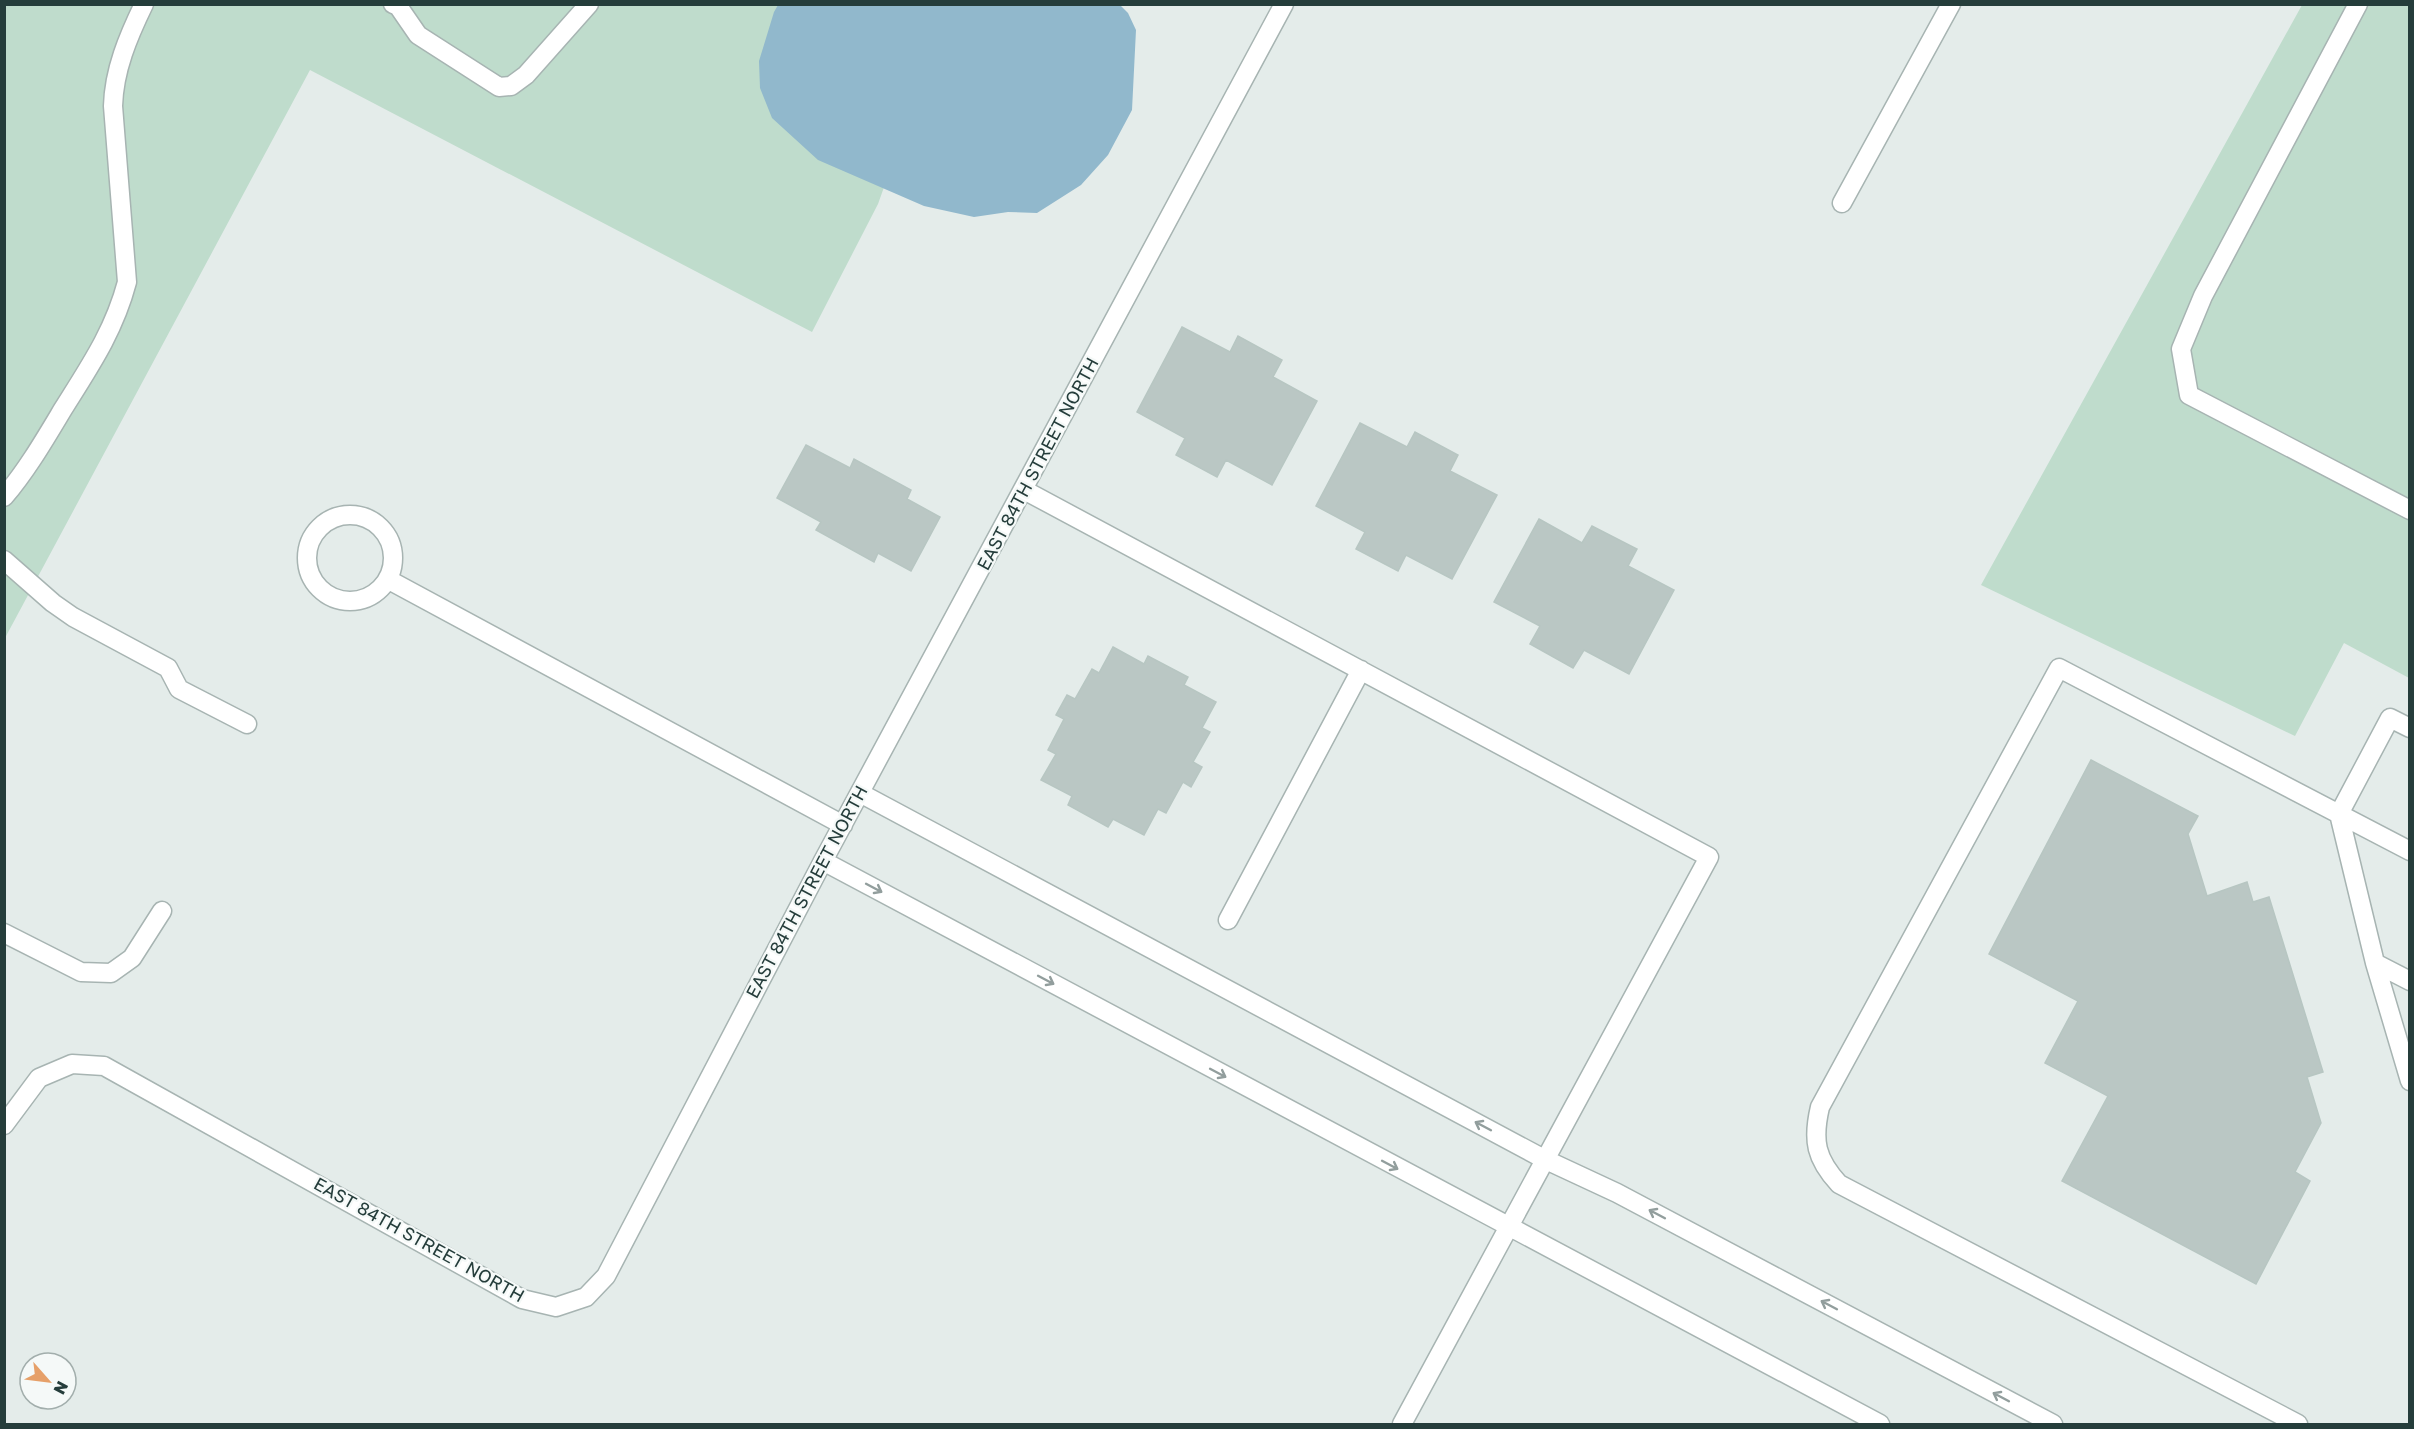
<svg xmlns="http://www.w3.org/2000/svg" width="2414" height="1429" font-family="'Golos Text',sans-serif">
<rect width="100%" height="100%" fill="#e4ecea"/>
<!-- green -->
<path fill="#bfdccc" d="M5,5H949L878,204L812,332L310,70L5,638Z
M2302,5H2409V678L2344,643L2295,736L1981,585Z"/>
<!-- water -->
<path fill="#91b8cc" d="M778,5H1120L1128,13L1136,30L1132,110L1108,155L1081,185L1037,213L1008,212L974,217L924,206L818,160L772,118L760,88L759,61L774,12Z"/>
<!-- building -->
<path fill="#bac7c4" stroke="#b7c6c2" stroke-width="1.5" d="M1182,327L1230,352L1238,336L1282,360L1273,377L1317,401L1272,485L1226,460L1217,477L1176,455L1185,438L1137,412Z
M1360,423L1407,447L1415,432L1458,455L1450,471L1497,495L1452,579L1406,555L1398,571L1356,549L1365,532L1316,506Z
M806,445L850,468L854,459L911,490L907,499L940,517L911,571L878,553L874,562L816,530L821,522L777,498Z
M1539,519L1582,543L1592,526L1637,549L1628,566L1674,590L1629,674L1584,650L1573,668L1530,644L1540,626L1494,602Z
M1113,647L1144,664L1148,656L1188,677L1184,685L1216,702L1202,728L1210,732L1193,762L1202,767L1191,787L1183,782L1166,813L1158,809L1144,835L1113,819L1108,827L1068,805L1072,796L1041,780L1056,754L1048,750L1064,719L1056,715L1067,695L1075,699L1092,669L1099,673Z
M2091,760L2198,816L2188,834L2207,896L2247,882L2253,902L2269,897L2323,1072L2307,1077L2321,1123L2295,1172L2310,1181L2256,1284L2062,1181L2108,1096L2045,1063L2078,1001L1989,954Z"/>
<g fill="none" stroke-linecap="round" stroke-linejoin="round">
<!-- service casing -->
<g stroke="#a7b4b2" stroke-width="21">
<path id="service" d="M393,4L398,6L418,35L499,87L511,86L526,75L589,4
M2358,4L2203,296L2181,349L2189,395L2410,510
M4,497C27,470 45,439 63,409C90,366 114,331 127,282L113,106C114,70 128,37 144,4
M4,560L53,603L73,617L168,668L179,689L247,724
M2410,728L2390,718L2339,814L2375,963L2410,1081
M4,933L81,972L111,973L132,958L162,911
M2375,963L2410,981
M2298,1424L1839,1184C1816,1159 1812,1141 1820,1107L2059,668L2410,851"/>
</g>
<!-- minor casing -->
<g stroke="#a7b4b2" stroke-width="21">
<path id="minor" d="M1842,203L1951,4
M1024,490L1709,857L1402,1424
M307 558a43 43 0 1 1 86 0a43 43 0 1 1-86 0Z
M389,580L843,825
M860,793L1544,1159L1617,1193L2053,1424
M823,861L1880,1424
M1228,920L1361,670
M4,1125L39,1078L72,1064L104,1066L522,1299L556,1307L586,1297L606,1276L823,861L1284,4"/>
</g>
<!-- service -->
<use href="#service" stroke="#fff" stroke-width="18"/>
<!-- minor -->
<use href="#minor" stroke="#fff" stroke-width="18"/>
</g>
<!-- one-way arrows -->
<defs><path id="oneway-shaft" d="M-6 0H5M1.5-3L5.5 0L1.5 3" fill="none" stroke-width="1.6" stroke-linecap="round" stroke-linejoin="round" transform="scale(1.5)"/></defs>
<g stroke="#929e9d">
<use href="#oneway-shaft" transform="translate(874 888) rotate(28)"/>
<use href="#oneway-shaft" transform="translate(1046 980) rotate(28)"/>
<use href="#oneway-shaft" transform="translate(1218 1073) rotate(28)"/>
<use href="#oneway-shaft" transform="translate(1483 1126) rotate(-152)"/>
<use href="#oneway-shaft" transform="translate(1390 1165) rotate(28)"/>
<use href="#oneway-shaft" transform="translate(1657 1214) rotate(-152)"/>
<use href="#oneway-shaft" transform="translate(1829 1305) rotate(-152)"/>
<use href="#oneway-shaft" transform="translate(2001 1397) rotate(-152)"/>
</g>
<g text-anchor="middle" stroke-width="4.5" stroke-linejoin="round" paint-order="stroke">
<!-- street labels -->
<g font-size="18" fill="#253d3b" stroke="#f5f9f8">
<text transform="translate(1038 464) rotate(-62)" y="6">EAST 84TH STREET NORTH</text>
<text transform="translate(807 892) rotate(-62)" y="6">EAST 84TH STREET NORTH</text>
<text transform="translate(419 1240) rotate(29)" y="6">EAST 84TH STREET NORTH</text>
</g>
</g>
<!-- border -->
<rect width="2414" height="1429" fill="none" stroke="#253d3b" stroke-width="12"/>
<!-- north arrow -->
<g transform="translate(48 1381) rotate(118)"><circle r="28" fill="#f5f9f8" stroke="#a2aeac" stroke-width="1.5"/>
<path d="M0-4.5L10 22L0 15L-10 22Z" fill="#e6a069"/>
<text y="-9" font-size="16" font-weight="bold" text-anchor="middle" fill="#253d3b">N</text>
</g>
</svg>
